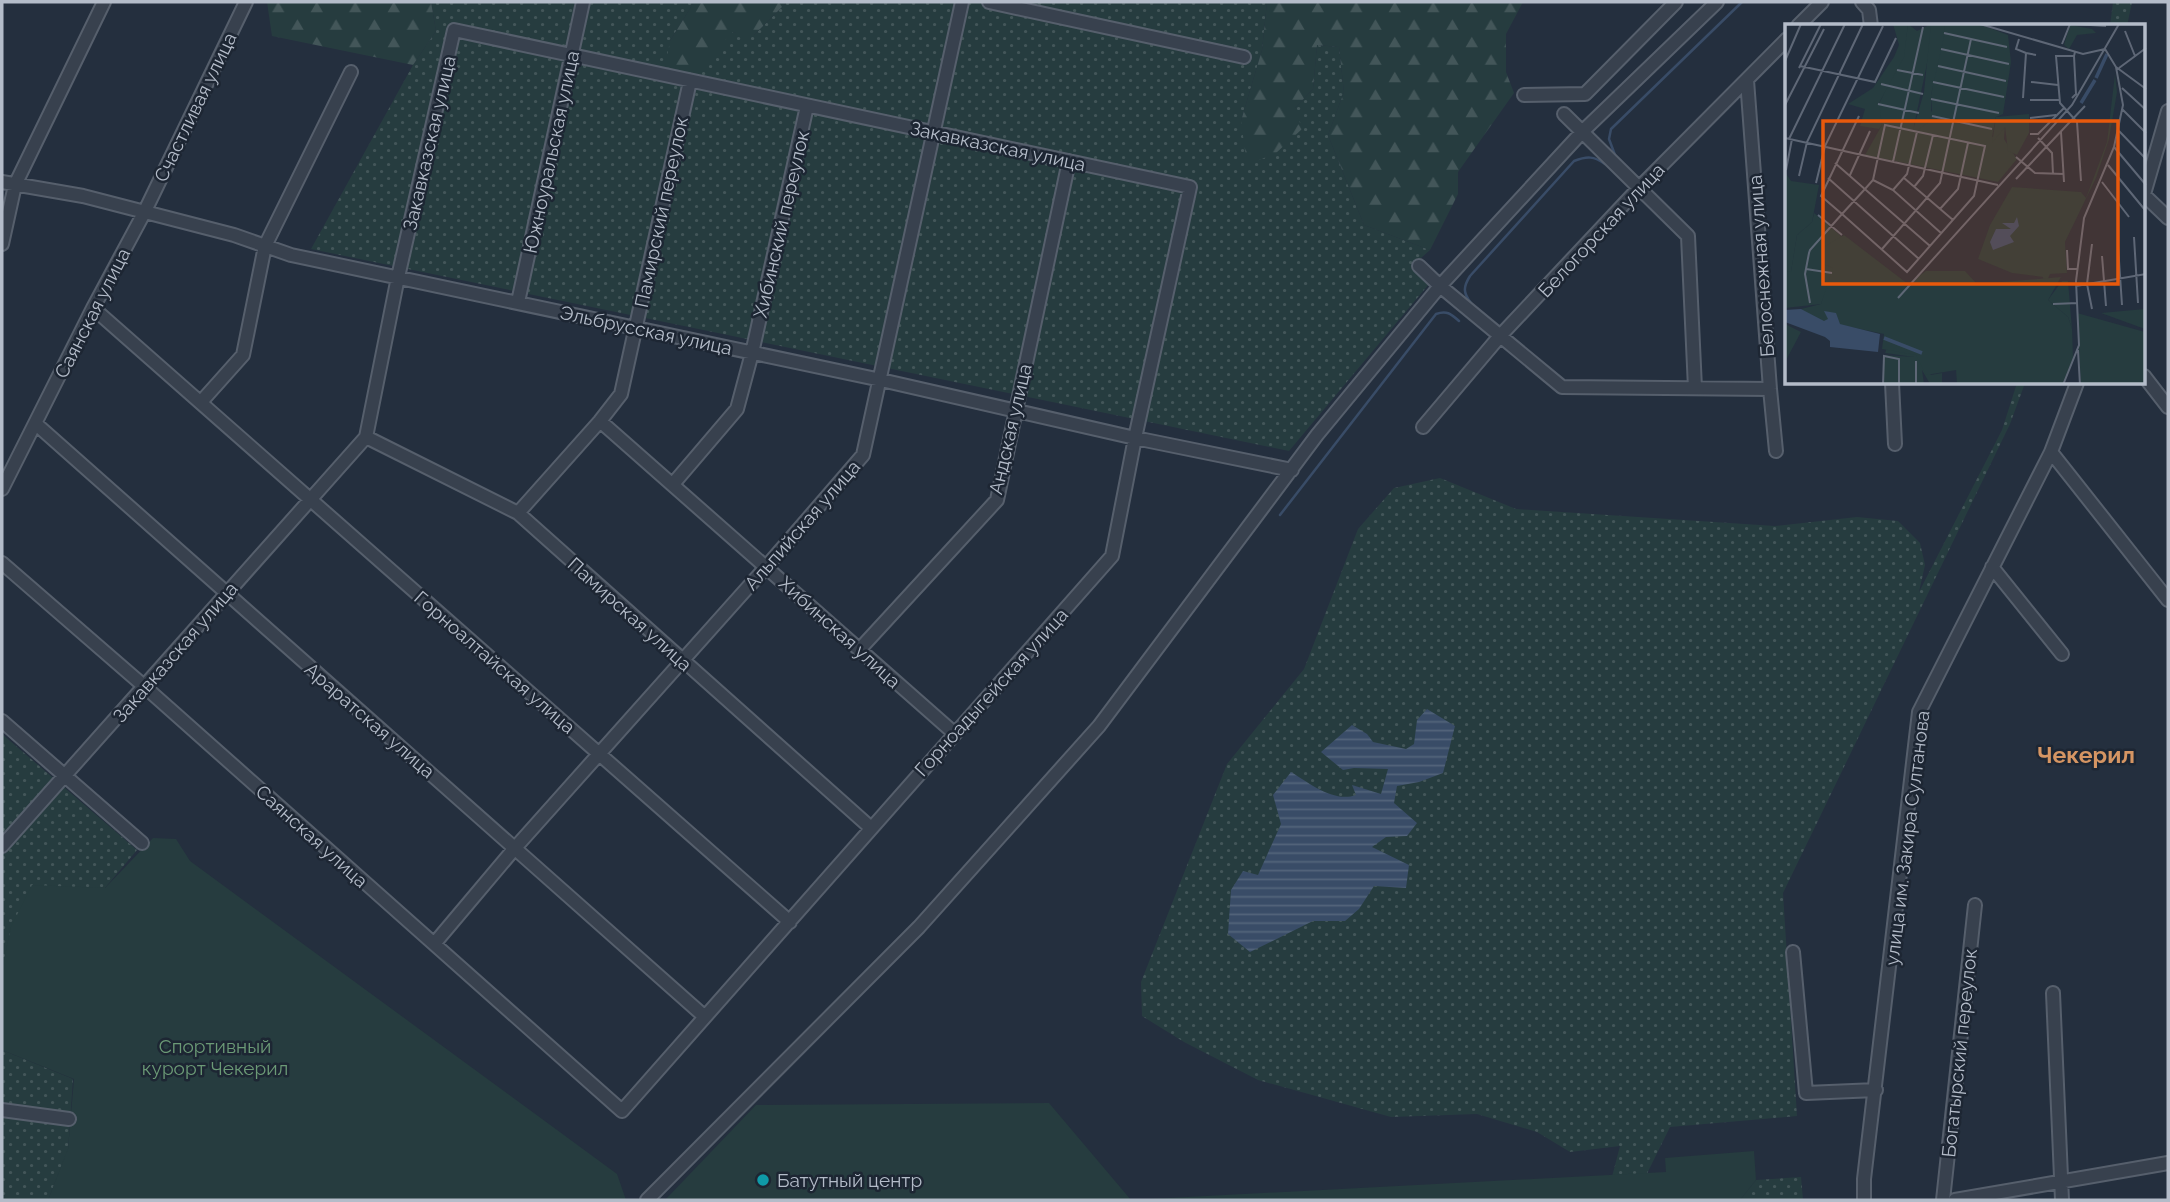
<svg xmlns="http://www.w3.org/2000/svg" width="2170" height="1202" font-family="Raleway,sans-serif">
<defs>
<pattern id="grass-dots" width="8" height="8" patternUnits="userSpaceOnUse" patternTransform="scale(1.75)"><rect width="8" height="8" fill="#263c3f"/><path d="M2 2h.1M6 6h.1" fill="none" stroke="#435659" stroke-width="1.8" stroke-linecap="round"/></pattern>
<pattern id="forest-firs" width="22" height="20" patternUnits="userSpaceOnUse" patternTransform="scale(1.75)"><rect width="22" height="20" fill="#263c3f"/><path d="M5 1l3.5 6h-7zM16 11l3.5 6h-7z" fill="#435659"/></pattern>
<pattern id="water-rules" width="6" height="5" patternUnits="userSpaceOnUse" patternTransform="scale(1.75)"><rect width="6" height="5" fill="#394c67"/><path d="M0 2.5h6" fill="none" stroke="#53647b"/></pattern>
</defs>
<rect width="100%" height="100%" fill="#242f3e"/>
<!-- grass -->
<path fill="url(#grass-dots)" d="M431,2H694L670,41L733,32L754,35L787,2H1267L1262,50L1241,121L1295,108L1313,89L1317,45L1339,47L1344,92L1328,135L1364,225L1430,250L1421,258L1428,272L1429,284L1289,451L311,249L413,65L436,31Z
M2113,2H2132L2127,26H2110Z
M2017,383H2025L2010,424L1783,893L1797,1116L1670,1127L1634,1200H1606L1620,1146L1570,1152L1537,1132L1477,1114L1391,1117L1258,1080L1184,1042L1142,1016L1141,982L1227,764L1304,669L1358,529L1394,488L1440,478L1516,509L1775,526L1857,517L1898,521L1920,543L1925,565L1919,592L2002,430Z
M2,734L137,850L105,888L2,969Z
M2,1050L73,1079L68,1151L48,1200H2Z
M1801,1177L1803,1200H1740L1756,1180Z"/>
<!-- forest -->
<path fill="url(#forest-firs)" d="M267,2H431L436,31L413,65L272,36Z
M694,2H787L752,37L733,32L695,73L665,67L670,41Z
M1267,2H1523L1506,34V72L1514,93L1458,172V194L1430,250L1364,225L1328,135L1344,92L1339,47L1317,45L1313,89L1295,108L1302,129L1276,153L1247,165L1241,121L1262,50Z"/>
<!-- park -->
<path fill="#263c3f" d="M153,838L176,839L190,861L617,1174L626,1200H48L68,1149L74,1079L2,1050V969L11,927L32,885L105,888Z
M1049,1103L1131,1200L1666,1172L1665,1158L1754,1151L1756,1180L1740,1200H665L756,1105Z"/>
<!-- water -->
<path fill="url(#water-rules)" d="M1427,709L1455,726L1443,773L1419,782L1397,786L1394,803L1417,823L1407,836L1386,837L1372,847L1409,865L1406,888L1374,886L1359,909L1345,921H1313L1250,952L1228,934L1231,890L1243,871L1258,875L1281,824L1273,795L1291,772C1309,783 1334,803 1356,795L1352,785L1381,794L1388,769L1354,768L1343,770L1321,752L1352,725L1367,734L1373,742L1406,749L1414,744L1417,720Z"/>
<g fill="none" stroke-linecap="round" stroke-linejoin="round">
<!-- stream -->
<path stroke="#394c67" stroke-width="2.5" d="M1615,155L1609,139L1611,129L1742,2
M1471,303C1463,293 1463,287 1470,276L1574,161C1587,156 1594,156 1605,164
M1280,515L1436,314C1447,310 1451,314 1459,321"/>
<!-- minor casing -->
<g stroke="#565f6c" stroke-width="16">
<path id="minor" d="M989,2L1244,57
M1862,2L1869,10L1871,26
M1798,26L1822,2
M1747,80L1770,389L1776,451
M1524,95L1585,94L1676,2
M1564,114L1688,236L1695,388
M2,182L83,196L234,235L291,255L881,380L1135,438L1292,470
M2144,194L2168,111
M2144,195L2168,218
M2,244L15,185L104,2
M1419,266L1440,286L1562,387L1770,389
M518,302L583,2
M93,308L790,922
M2144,376L2168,407
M1892,383L1895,444
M201,402L243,355L265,246L351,72
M600,421L954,733
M36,424L705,1017
M1423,427L1500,336L1639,188L1787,39
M366,437L518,513L871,828
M2051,452L2168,600
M673,484L737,409L752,353L807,106
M2,489L93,308L144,213L246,2
M518,513L600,421L621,394L690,81
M2,563L145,687L622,1111L1112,556L1135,438L1190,187L454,30L398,277L366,437L2,846
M1992,567L2062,654
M859,650L997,500L1069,161
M2,721L142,843
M434,944L515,848L767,566L863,455L962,2
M1793,952L1806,1093L1876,1090
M2053,993L2062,1200
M2,1110L69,1119
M647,1200L919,927L1099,726L1317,435L1440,286L1582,132L1717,2
M1864,1200V1179L1919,712L2051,452L2077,383
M1943,1200L1975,905
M1955,1200L2168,1163"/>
</g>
<!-- minor -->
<use href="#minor" stroke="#38414e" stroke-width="12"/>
</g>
<!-- markers -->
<circle fill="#0f9aa8" stroke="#1d2633" stroke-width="2.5" cx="763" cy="1180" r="7"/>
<g text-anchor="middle" stroke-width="5" stroke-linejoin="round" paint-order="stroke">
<!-- street labels -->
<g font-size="19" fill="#b4bcc9" stroke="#1d2633">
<text transform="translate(195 107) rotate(-64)" y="7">Счастливая улица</text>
<text transform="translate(429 143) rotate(-77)" y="7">Закавказская улица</text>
<text transform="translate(998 146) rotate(12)" y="7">Закавказская улица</text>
<text transform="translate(551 152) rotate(-78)" y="7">Южноуральская улица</text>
<text transform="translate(661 212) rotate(-78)" y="7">Памирский переулок</text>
<text transform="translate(781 224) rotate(-77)" y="7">Хибинский переулок</text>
<text transform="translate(1601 230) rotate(-47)" y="7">Белогорская улица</text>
<text transform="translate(1761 266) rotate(-94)" y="7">Белоснежная улица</text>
<text transform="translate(92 313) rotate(-63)" y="7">Саянская улица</text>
<text transform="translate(646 330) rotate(12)" y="7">Эльбрусская улица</text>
<text transform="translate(1010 429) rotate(-77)" y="7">Андская улица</text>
<text transform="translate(802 525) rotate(-49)" y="7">Альпийская улица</text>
<text transform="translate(630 614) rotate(42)" y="7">Памирская улица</text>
<text transform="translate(840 632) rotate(42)" y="7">Хибинская улица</text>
<text transform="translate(175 652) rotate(-49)" y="7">Закавказская улица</text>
<text transform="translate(495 662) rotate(41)" y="7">Горноалтайская улица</text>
<text transform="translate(991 692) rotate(-48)" y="7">Горноадыгейская улица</text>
<text transform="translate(370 720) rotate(41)" y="7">Араратская улица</text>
<text transform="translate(312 836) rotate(42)" y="7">Саянская улица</text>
<text transform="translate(1907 838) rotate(-83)" y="7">улица им. Закира Султанова</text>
<text transform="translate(1959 1053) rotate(-84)" y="7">Богатырский переулок</text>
</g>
<!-- park labels -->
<g font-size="19" fill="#6b9a76" stroke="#1d2633">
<text x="215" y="1053">Спортивный<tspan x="215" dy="22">курорт Чекерил</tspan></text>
</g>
<!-- poi labels -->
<g font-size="19" fill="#b4bcc9" stroke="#1d2633" text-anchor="start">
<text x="777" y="1187">Батутный центр</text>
</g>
<!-- quarter labels -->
<g font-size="23" font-weight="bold" fill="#d59563" stroke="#1d2633">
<text x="2086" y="763">Чекерил</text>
</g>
</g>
<!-- overview -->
<g transform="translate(1785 24)">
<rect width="360" height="360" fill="#242f3e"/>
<path d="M123,0L132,7L146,0L149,6L129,102L147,87L146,71L159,0H194L223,11L226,38L218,90L211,93L207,113L220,103L219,115L232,135L213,158L80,131L97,101L93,82L119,26ZM330,50L332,68L324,115L311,154L280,218L282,249L265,250L259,263L258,253L227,249L193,235L205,201L227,163L296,168L301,174L322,118ZM29,189L56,212L47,253L36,280L0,284V247H6L12,211L27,198ZM277,257H283L287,305L283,293L263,276ZM360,285V305L316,289ZM292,289L360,308V360H296ZM0,300L16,308L0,338ZM103,321L129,327L146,351L157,349V360H145L137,346L139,360H98L99,331L129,333L100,329Z" fill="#263c3f"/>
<path d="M108,0H123L119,33L94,79L97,101L94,105L75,102L80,85L63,80L88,64L109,33L114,21ZM146,0H159L160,8L146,71V96L132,107L128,106L139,68ZM285,1L307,5L311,9L292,11L284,25L279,21ZM244,90V109L232,131L223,127L220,103L207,119L211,93ZM0,148L6,157L34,161L27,198L12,211L6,248L0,247Z" fill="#263c3f"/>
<path d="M59,211L123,260L141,247H180L192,260L276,253L263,276L283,293L287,305L288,335L278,360H172L171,346L141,351L131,331L97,325L99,310L32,296L16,285L36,280L48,244L36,239L39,223Z" fill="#263c3f"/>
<path d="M232,193L234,202L225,212L229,218L208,226L205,218L211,205H226L217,199H229ZM16,285L39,297L43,295L39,287L51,289L55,300L95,310L93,328L45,323V317L40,313L0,298V286Z" fill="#394c67"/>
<path fill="none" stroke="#394c67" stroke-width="3.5" d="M311,54L322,30M296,79L310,56M99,314L137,329"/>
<path fill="none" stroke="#5e6776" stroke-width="2" d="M195,0L298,30L320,25M290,0L321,2M340,7L350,32M159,9L222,23M234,15L231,25L241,29M277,20L285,0M156,25L224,40M290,28L289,32H271L275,79L292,98L296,157M0,37L16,0M15,42L90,58L111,14M153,42L221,57M331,43L361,65M14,44L36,0M334,44L361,24M112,46L138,51M148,58L219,73M246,58L273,61M96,60L138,70M337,64L361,86M238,74L241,29L251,31M287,74L291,70L289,32M146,75L214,89M245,76H274M93,80L134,89M0,81L39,5M337,85L361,109M147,92L207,105M245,94L271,91M334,107L361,135M276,108L279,158M245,110H253L279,84M0,114L213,161M253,114L267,129L268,150M4,115L60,0M329,123L361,161M231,133L250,149L279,150M108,138L138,3M50,139L145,222M323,141L360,186M1,146L7,115M65,151L85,107M14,152L22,118L78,0M43,154L134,235M119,154L168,196M231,155L300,82M88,156L108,166L156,209M317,158L344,193M31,159L40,122L98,2M129,163L138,152L148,111M108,166L122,150L132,108M155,185L173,165L183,119M33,191L57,211M349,213L353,279M307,220L302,260L307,285M333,222L337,281M97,225L155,159L186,15M282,226L283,245H293M317,232L321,282M21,245L47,249M291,262L361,250M113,274L287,81L334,0M25,279L20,250L24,229L25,226L57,190L80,165L88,156L100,101L200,122L189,172L122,248L57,190L36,172L74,92M268,280L293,279M293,326L295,361M98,361L99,332L114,335V361M131,361V337M278,361L294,321L291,257L299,194L329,123L338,81L331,43L320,25"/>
<path fill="#e8590c" fill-opacity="0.15" stroke="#e8590c" stroke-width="3.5" d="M38,97H333V260H38Z"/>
<rect width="360" height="360" fill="none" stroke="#b4bcc9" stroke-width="3.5"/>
</g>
<!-- border -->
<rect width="2170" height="1202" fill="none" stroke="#b4bcc9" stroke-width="7"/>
</svg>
